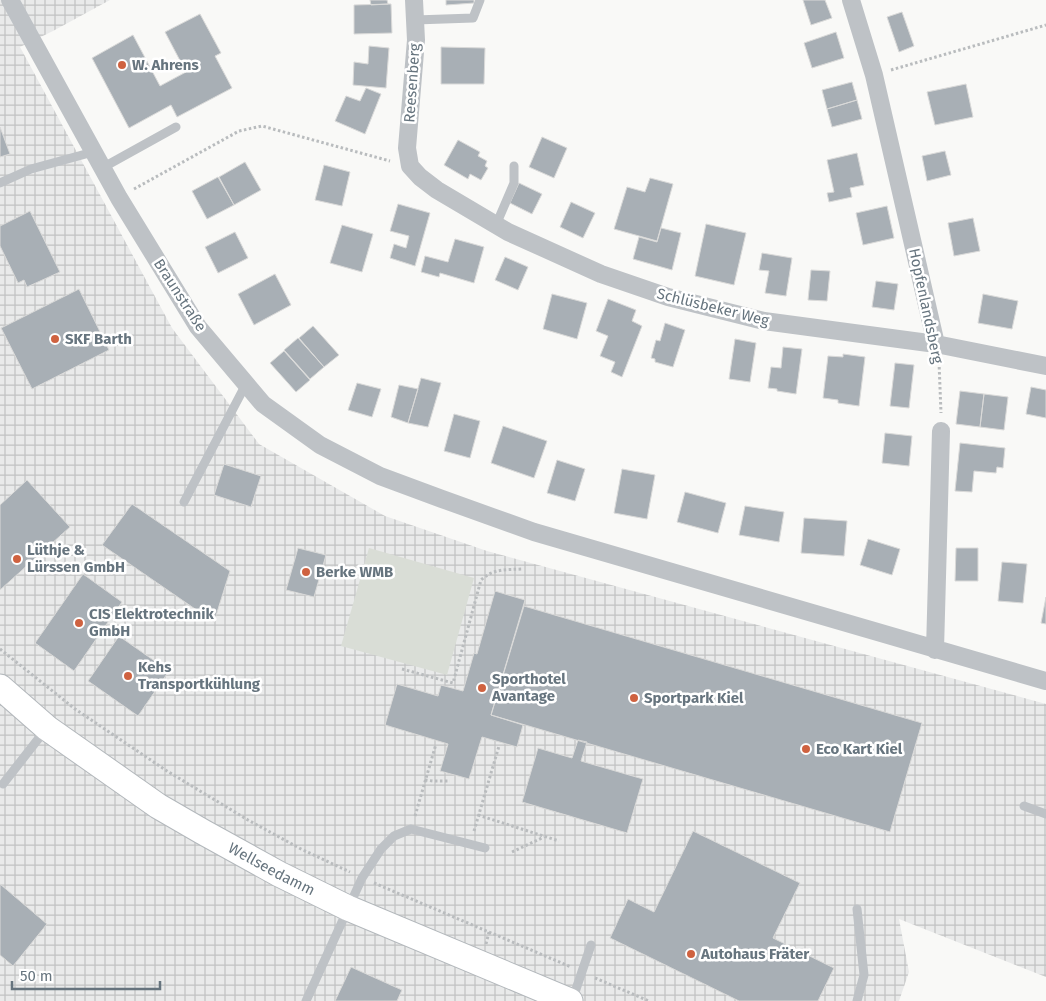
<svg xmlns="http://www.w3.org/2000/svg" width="1046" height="1001" font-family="'Fira Sans',sans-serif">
<defs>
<pattern id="industrial-grid" width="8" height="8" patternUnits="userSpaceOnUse" patternTransform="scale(1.25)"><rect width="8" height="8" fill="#e9eaea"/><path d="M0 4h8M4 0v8" fill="none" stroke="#c1c2c3"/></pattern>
</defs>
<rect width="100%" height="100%" fill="#f9f9f7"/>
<!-- industrial -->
<path fill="url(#industrial-grid)" d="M0,0H110L53,31L20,47L172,328L259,444L385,516L487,551L1046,704V977L899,919L909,972L899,1001H0Z"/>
<!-- green -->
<path fill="#d9ddd6" d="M369,548L474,578L447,675L341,646Z"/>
<!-- building -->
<path fill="#a8afb5" stroke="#dadad9" d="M370,0H387L388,4L371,5Z
M446,0H474V3L446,5Z
M803,0H825L832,18L811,25Z
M391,4L392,33L354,34V5Z
M902,12L914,46L899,52L887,17Z
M200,14L221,53L215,56L232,88L177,117L171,105L129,128L92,58L133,35L160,86L186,72L165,32Z
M836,32L844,58L812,68L804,43Z
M369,46L389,48L386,88L353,85L354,62L368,64Z
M441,47L485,48L484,84H441Z
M852,82L857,100L827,109L822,90Z
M966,84L973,117L935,125L927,92Z
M366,88L381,94L365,134L335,121L346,96L360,101Z
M857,100L862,119L832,127L827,109Z
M0,127L10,154L0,157Z
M542,137L567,148L554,178L529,167Z
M458,140L480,152L478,156L487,161L485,166L488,168L481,180L470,174L468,179L444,165Z
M945,151L951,175L927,181L922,156Z
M857,153L864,185L850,188L852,197L829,202L827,193L834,192L827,160Z
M245,162L261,190L234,205L219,177Z
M324,165L350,172L342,206L315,200Z
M218,177L234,205L207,219L192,191Z
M650,178L673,184L657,241L614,229L627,187L645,192Z
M519,183L542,194L532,214L510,203Z
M571,202L595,213L583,238L560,227Z
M398,204L430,213L415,266L390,258L394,244L406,248L409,236L390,231Z
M887,206L894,238L863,245L856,213Z
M30,211L60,272L27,287L24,280L18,283L0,246V226Z
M973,218L980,251L954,256L948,223Z
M706,224L746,233L734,285L695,276Z
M342,225L373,234L362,272L330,263Z
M661,228L681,233L672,270L633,259L639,237L657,242Z
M235,232L248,258L218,273L205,247Z
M455,239L484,247L474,283L440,273L439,277L421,272L425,256L448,262Z
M762,253L792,258L786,296L765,293L769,271L759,270Z
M505,257L528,267L518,290L495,280Z
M811,270L830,271L827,301L808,300Z
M275,274L291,305L254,325L238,294Z
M876,281L898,284L894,310L872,307Z
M79,289L109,350L32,389L1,328Z
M552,294L587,303L577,339L543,329Z
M983,294L1018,301L1012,329L978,323Z
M608,299L636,310L632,321L642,326L622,377L611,372L615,362L600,356L608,336L596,331Z
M665,323L685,330L673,367L655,362V359L651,358L656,340L660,341Z
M313,326L339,355L324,367L299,338Z
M298,338L324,367L310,379L284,350Z
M735,339L756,343L750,382L729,379Z
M783,347L802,349L796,394L777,391V389L768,388L771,367L781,368Z
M284,351L310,380L296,392L270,363Z
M843,354L865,357L859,406L838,403V400L823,398L828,356L843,357Z
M895,363L914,365L909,408L890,406Z
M421,378L441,383L428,427L408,423Z
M357,383L381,389L372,417L348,410Z
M399,385L418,389L408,423L391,417Z
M1031,387L1046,390V418L1026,414Z
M960,391L984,394L980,427L956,424Z
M984,394L1008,397L1004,430L980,427Z
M454,414L480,421L470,458L444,451Z
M503,426L547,441L534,478L491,463Z
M885,433L912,436L909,466L882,463Z
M960,443L1005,448L1003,468L997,467L996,473L974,471L972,492L955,491Z
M557,460L585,469L575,501L547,493Z
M224,464L261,476L251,507L214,495Z
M622,469L655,475L647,519L614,513Z
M27,480L70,527L0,590V505Z
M685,492L726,503L718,533L677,522Z
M132,504L230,571L214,622L102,545Z
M745,506L784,512L779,542L739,535Z
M804,518L847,521L844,556L801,553Z
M868,539L900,549L892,575L860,565Z
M298,548L326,555L314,597L286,590Z
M956,548H978V581H955Z
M1002,562L1027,564L1023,603L998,601Z
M83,574L122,602L74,671L35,643Z
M495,591L525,600L491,715L523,725L517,747L482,737L469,779L440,771L448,744L385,725L397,684L438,696L441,685L463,691L474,653L477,654Z
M1046,597V624L1041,623Z
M524,606L922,723L890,832L491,715Z
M119,636L169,671L138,716L88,681Z
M578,740L587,742L581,761L643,779L627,833L522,802L538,748L572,758Z
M693,831L800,883L773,938L834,968L818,1001H739L610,938L628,899L654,912Z
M0,884L47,924L13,966L0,955Z
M351,967L402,990L397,1001H335Z"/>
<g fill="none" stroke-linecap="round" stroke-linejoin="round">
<!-- secondary casing -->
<g stroke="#b3b8bc" stroke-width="27">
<g id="secondary">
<path id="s1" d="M0,687L47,728L158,806L203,832L279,874L348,908L570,1001"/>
</g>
</g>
<!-- path -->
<path stroke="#b9bcbe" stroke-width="3" stroke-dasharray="2.5 2.5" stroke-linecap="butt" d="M891,70L1046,25
M134,189L239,131L262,126L390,161
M939,362L941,413
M0,649L75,709L167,771L248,820L301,849L350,872
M402,669L453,683L481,580C494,568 506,570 523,569
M425,780L433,781H450
M478,815L559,841
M415,816L436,744
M474,831L499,746
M512,852L544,837
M374,883L571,967
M486,944L489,932
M595,978L649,1001"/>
<!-- service -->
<path stroke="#bec2c6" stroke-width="9" d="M415,20L473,18L480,0
M102,168L176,127
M0,183L31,169L93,152
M496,225L514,183V166
M184,502L246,384
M3,784L46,729
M1024,806L1046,814
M857,909L864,975L857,1001
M306,1001L362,878L381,849L394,836L411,829L485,848
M572,1001L591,945"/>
<!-- minor -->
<path stroke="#bec2c6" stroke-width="18" d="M10,0L119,198L198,327L263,404L320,445L380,476L442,499L534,532L1046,681
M414,0L416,40L407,148L410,166L420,177L437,190L508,232L601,274L668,297L764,321L936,344L1046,366
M851,0L874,75L936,344
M935,650L941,431"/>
<!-- secondary -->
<use href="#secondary" stroke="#fff" stroke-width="25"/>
</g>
<!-- markers -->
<g fill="#cf6240" stroke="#fff" stroke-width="2">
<circle cx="122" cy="65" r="5"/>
<circle cx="55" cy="339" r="5"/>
<circle cx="17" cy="559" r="5"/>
<circle cx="306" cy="572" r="5"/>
<circle cx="79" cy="623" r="5"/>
<circle cx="128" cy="676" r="5"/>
<circle cx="482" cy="688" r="5"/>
<circle cx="634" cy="698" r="5"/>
<circle cx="806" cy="749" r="5"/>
<circle cx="691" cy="954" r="5"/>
</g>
<g text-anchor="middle" stroke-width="5" stroke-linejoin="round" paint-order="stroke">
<!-- poi labels -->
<g font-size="15" font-weight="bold" fill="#66747e" stroke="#fff" text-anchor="start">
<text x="132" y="70">W. Ahrens</text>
<text x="65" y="344">SKF Barth</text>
<text x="27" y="555">Lüthje &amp;<tspan x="27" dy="17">Lürssen GmbH</tspan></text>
<text x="316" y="577">Berke WMB</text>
<text x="89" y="619">CIS Elektrotechnik<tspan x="89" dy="17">GmbH</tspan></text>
<text x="138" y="672">Kehs<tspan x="138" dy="17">Transportkühlung</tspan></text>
<text x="492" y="684">Sporthotel<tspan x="492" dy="17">Avantage</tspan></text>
<text x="644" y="703">Sportpark Kiel</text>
<text x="816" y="754">Eco Kart Kiel</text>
<text x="701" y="959">Autohaus Fräter</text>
</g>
<!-- street labels -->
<g font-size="15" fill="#66747e" stroke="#fff">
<text transform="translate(412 83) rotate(-86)" y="5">Reesenberg</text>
<text transform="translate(180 295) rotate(57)" y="5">Braunstraße</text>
<text transform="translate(926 306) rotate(78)" y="5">Hopfenlandsberg</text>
<text transform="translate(713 307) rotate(14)" y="5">Schlüsbeker Weg</text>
<text dy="5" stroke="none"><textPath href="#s1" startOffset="328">Wellseedamm</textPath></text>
</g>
</g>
<!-- scale -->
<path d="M12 981v8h148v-8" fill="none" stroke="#66747e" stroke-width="2.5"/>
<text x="20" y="981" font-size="15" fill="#66747e" stroke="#ffffff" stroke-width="4" paint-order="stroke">50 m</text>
</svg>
